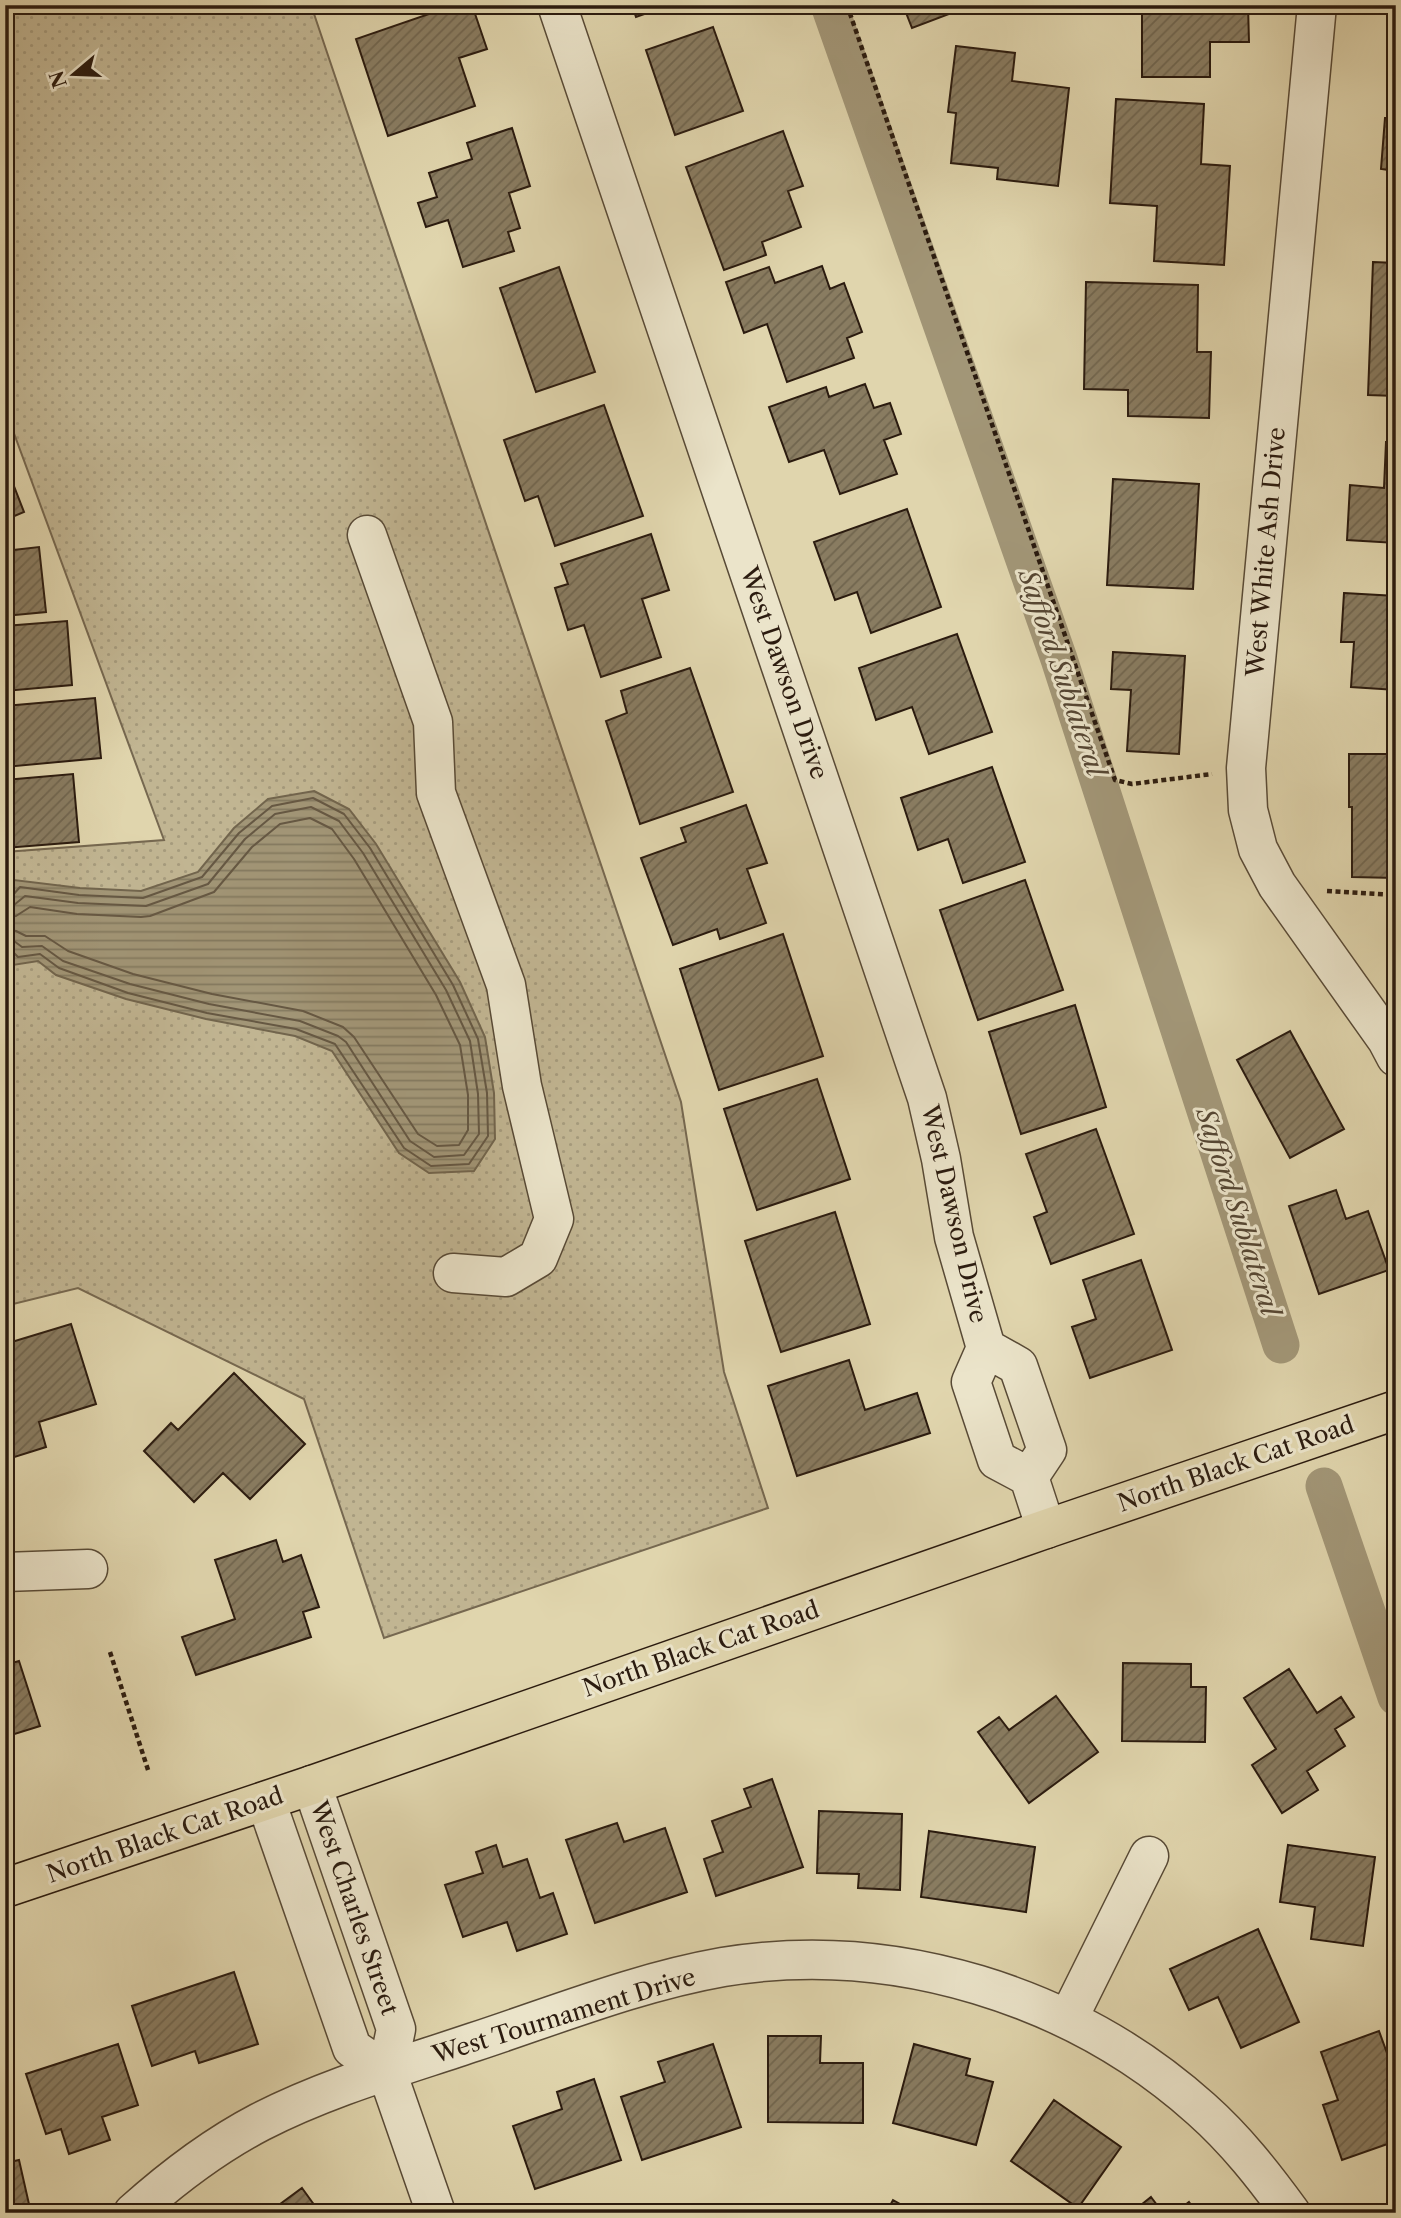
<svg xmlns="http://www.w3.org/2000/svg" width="1401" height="2218" font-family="'Libre Caslon Text',serif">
<defs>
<pattern id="grass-dots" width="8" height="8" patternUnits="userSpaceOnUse" patternTransform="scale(1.75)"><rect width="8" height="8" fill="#c1b592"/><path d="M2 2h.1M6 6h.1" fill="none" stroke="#a69b7d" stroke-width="1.8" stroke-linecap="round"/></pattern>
<pattern id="water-rules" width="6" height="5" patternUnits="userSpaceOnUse" patternTransform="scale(1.75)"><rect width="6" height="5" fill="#a29677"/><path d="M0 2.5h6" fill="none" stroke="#847a60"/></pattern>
<pattern id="building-hatch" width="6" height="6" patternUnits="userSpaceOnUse" patternTransform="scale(1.75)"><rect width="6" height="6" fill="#897c61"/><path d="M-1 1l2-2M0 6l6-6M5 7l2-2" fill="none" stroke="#70654e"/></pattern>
</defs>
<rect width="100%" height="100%" fill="#e0d5ad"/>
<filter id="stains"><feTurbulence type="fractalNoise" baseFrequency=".00286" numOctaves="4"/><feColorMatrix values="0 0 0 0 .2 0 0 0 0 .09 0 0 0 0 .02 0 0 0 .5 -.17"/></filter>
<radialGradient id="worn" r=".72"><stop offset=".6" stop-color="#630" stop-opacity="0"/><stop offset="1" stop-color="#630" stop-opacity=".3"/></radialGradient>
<!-- grass -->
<path fill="url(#grass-dots)" stroke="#766850" stroke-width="2" d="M5,5H311L681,1102L724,1372L768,1508L384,1638L304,1399L78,1288L5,1306V852L164,840L5,409Z"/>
<!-- water -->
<path fill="url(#water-rules)" stroke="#72654d" stroke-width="2" d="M314,791L349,809L376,844L460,982L485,1037L494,1093L495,1139L474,1171L429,1173L399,1153L332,1051L295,1036L206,1019L126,999L56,975L38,961L13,965L5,950V896L14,880L80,888L141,891L198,872L234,828L268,799Z"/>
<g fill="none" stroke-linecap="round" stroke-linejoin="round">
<!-- shore -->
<path stroke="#665843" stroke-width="2" d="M5,898L12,896L20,887L79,895L143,898L202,877L239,833L272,806L313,798L344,814L370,848L453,985L478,1039L487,1093L488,1136L469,1164L431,1166L404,1148L335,1044L296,1029L207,1013L128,993L59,968L40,954L18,957L11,950L5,949
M5,907L14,905L25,896L78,903L146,906L208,884L245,839L275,814L311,807L339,821L363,853L446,990L470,1041L478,1094L479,1134L464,1155L434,1157L410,1141L346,1042L338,1036L300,1021L209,1004L130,984L63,961L42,946L22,947L14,941L5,940
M5,917L16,916L30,907L77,914L141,917L150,916L214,892L252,847L280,824L310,818L332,829L354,859L436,995L460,1045L468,1095V1130L459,1145L437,1146L418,1134L354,1037L343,1027L303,1011L212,994L133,974L68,951L45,936H26L16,931L5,929"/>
<!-- canal -->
<path stroke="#a29677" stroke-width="37" d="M829,5L1059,659L1281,1345
M1324,1486L1396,1697"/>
</g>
<!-- building -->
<path fill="url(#building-hatch)" stroke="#2b1b0f" stroke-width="2" d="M455,5H472L487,49L459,58L475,106L388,136L356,39Z
M632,5H670L636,17Z
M903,5H964L965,8L912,28Z
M1142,5H1248L1249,42H1210V77H1142Z
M713,27L743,111L675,135L646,50Z
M956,46L1015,53L1012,81L1069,88L1058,186L997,179L998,168L951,163L956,113L948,112Z
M1116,99L1204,104L1201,164L1230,166L1224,265L1154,261L1157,206L1110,203Z
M1385,118H1396V171L1381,169Z
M512,128L530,186L509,193L520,228L508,232L514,251L463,267L448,220L426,227L418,203L437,197L429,173L472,159L467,143Z
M783,131L803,186L788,191L801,227L762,242L766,255L724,270L686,167Z
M1373,262L1396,263V396L1368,395Z
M822,266L830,289L844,283L862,332L847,338L854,358L787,382L767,324L744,333L726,282L769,267L775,283Z
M559,267L595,372L536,392L500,288Z
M1086,282L1198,285L1197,352H1211L1209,418L1128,416V390L1084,389Z
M865,384L874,408L890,403L901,434L884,440L897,474L840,494L824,450L789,462L769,407L826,387L829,397Z
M604,405L643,516L555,546L538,496L525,501L504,440Z
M1386,442H1396V543L1347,540L1350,485L1384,488Z
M5,463L24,512L5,520Z
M1113,479L1199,484L1193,589L1107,585Z
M907,509L941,607L871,633L857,592L835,600L814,542Z
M651,534L669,590L642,599L661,657L601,677L584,625L568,630L555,588L568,584L561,564Z
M39,547L46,612L5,616V551Z
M1344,593L1396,596V690L1351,687L1354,642H1341Z
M67,621L72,685L5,691V626Z
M957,634L992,732L929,754L912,707L876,720L859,668Z
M1113,652L1185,656L1179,754L1127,751L1131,690L1111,689Z
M690,668L733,792L640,824L606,721L627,713L621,691Z
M95,698L101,758L5,767V706Z
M1349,754H1396V878L1352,877V807H1349Z
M992,767L1025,862L963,883L948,839L918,850L901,798Z
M73,774L79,842L5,848V780Z
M746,805L767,863L747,869L766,923L720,939L717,929L673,945L641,858L686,842L681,828Z
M1025,880L1063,990L978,1020L940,910Z
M783,934L823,1056L719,1090L680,969Z
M1075,1005L1106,1107L1021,1134L989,1032Z
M1290,1031L1344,1129L1290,1158L1237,1060Z
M817,1079L850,1179L757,1210L724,1109Z
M1096,1129L1134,1234L1051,1264L1034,1217L1047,1212L1026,1154Z
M1336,1190L1346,1219L1368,1211L1389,1270L1319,1294L1289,1206Z
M835,1212L870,1324L781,1352L745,1241Z
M1141,1260L1172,1350L1090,1378L1072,1327L1096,1319L1083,1280Z
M71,1324L96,1404L39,1422L46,1447L5,1460V1344Z
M849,1360L865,1410L917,1393L930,1433L797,1476L768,1386Z
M234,1373L305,1444L250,1499L223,1473L194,1502L144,1451L171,1423L178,1430Z
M276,1540L283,1562L301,1555L319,1607L303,1612L311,1637L196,1675L182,1637L235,1619L215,1560Z
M19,1661L40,1726L5,1737V1665Z
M1123,1663L1191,1664V1687H1206L1205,1742L1122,1741Z
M1289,1669L1317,1713L1341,1697L1354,1717L1335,1729L1345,1746L1307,1771L1318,1790L1282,1813L1252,1765L1276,1749L1244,1698Z
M1056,1696L1098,1752L1029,1803L978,1732L999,1717L1009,1730Z
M772,1779L803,1867L716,1896L704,1859L723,1852L712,1821L751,1807L744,1789Z
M819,1811L902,1814L900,1890L858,1888L859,1874L817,1873Z
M617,1823L624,1842L665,1828L687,1892L595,1923L566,1840Z
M929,1831L1035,1847L1026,1912L921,1897Z
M496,1845L503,1867L527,1859L540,1898L553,1893L567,1934L517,1951L507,1922L463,1937L445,1885L483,1873L476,1852Z
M1288,1845L1375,1857L1363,1946L1311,1939L1315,1907L1280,1902Z
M1258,1929L1299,2022L1241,2048L1218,1997L1189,2010L1170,1969Z
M234,1972L258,2044L199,2063L195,2051L152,2066L132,2006Z
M1379,2031L1396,2078V2141L1342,2160L1323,2105L1338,2100L1321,2052Z
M768,2036H821L820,2063H863V2123L768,2122Z
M118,2044L138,2105L102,2117L110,2140L69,2154L61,2129L46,2134L26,2074Z
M713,2044L741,2127L642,2160L621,2097L665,2082L658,2062Z
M914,2044L970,2059L966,2075L993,2082L976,2145L893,2123Z
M594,2079L621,2160L535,2189L513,2126L562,2109L557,2092Z
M1054,2100L1121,2147L1078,2208L1011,2161Z
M19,2160L31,2213H5V2163Z
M302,2188L320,2213H268Z
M1151,2197L1163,2213H1131Z
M893,2200L916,2213H886Z
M1189,2202L1197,2213H1175Z"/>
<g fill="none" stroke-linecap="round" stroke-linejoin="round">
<!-- minor casing -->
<g stroke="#584a36" stroke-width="41">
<path id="minor" d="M557,5L927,1098L941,1159L954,1237L986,1348
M1317,5L1246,768L1248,810L1258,849L1277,885L1387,1040L1396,1057
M367,535L433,722L436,793L506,985L522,1086L554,1219L538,1258L506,1277L453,1273
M1029,1477L1047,1450L1018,1366L986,1348L971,1382L997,1460L1029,1477L1046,1529
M5,1572L88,1569
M312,1785L396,2029L387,2072L436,2213
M266,1801L352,2048L387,2072
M1068,2019L1149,1856
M133,2213C172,2178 214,2146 260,2122C328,2087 403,2066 474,2042C556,2015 638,1982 723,1967C893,1939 1074,1995 1201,2109C1236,2140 1264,2176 1291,2213"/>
</g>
<!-- major casing -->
<g stroke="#2b1b0f" stroke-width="41">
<path id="major" d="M5,1888L312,1785L1046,1529L1396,1410"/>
</g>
<!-- path -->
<path stroke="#2b1b0f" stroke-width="4.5" stroke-dasharray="5 3.5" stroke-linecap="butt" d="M847,5L1115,780L1132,784L1212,774
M1327,891L1396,895
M110,1652L149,1773"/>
<!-- minor -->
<use href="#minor" stroke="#ebe4ca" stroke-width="38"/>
<!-- major -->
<use href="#major" stroke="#e0d5ad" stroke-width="38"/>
</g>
<g text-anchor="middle" stroke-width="6" stroke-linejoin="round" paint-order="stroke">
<!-- street labels -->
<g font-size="24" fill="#2b1b0f" stroke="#ebe4ca">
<text transform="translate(1266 552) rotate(-85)" y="8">West White Ash Drive</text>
<text transform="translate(784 673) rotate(71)" y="8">West Dawson Drive</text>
<text transform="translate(954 1214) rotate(77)" y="8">West Dawson Drive</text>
<text transform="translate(1236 1464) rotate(-19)" y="8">North Black Cat Road</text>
<text transform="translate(701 1649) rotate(-19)" y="8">North Black Cat Road</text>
<text transform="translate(165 1835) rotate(-19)" y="8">North Black Cat Road</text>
<text transform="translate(354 1908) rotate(71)" y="8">West Charles Street</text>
<text transform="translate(564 2016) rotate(-17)" y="8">West Tournament Drive</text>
</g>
<!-- water labels -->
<g font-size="26" font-style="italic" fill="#554633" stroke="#ebe4ca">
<text transform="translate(1062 673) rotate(71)" y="9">Safford Sublateral</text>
<text transform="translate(1238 1212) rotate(72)" y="9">Safford Sublateral</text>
</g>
</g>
<!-- margin -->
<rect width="1401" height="2218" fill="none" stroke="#e0d5ad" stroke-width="28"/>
<rect x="7" y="7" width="1387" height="2204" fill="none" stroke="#2b1b0f" stroke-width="3.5"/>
<rect x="14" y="14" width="1373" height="2190" fill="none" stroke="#2b1b0f" stroke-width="2"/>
<!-- north arrow -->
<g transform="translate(74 74) rotate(251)" stroke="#ebe4ca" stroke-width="5" paint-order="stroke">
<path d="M0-5L12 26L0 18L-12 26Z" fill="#2b1b0f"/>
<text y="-10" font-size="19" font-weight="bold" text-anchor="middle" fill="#2b1b0f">N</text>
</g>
<rect width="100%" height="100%" filter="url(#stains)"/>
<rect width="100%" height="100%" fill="url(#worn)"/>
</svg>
